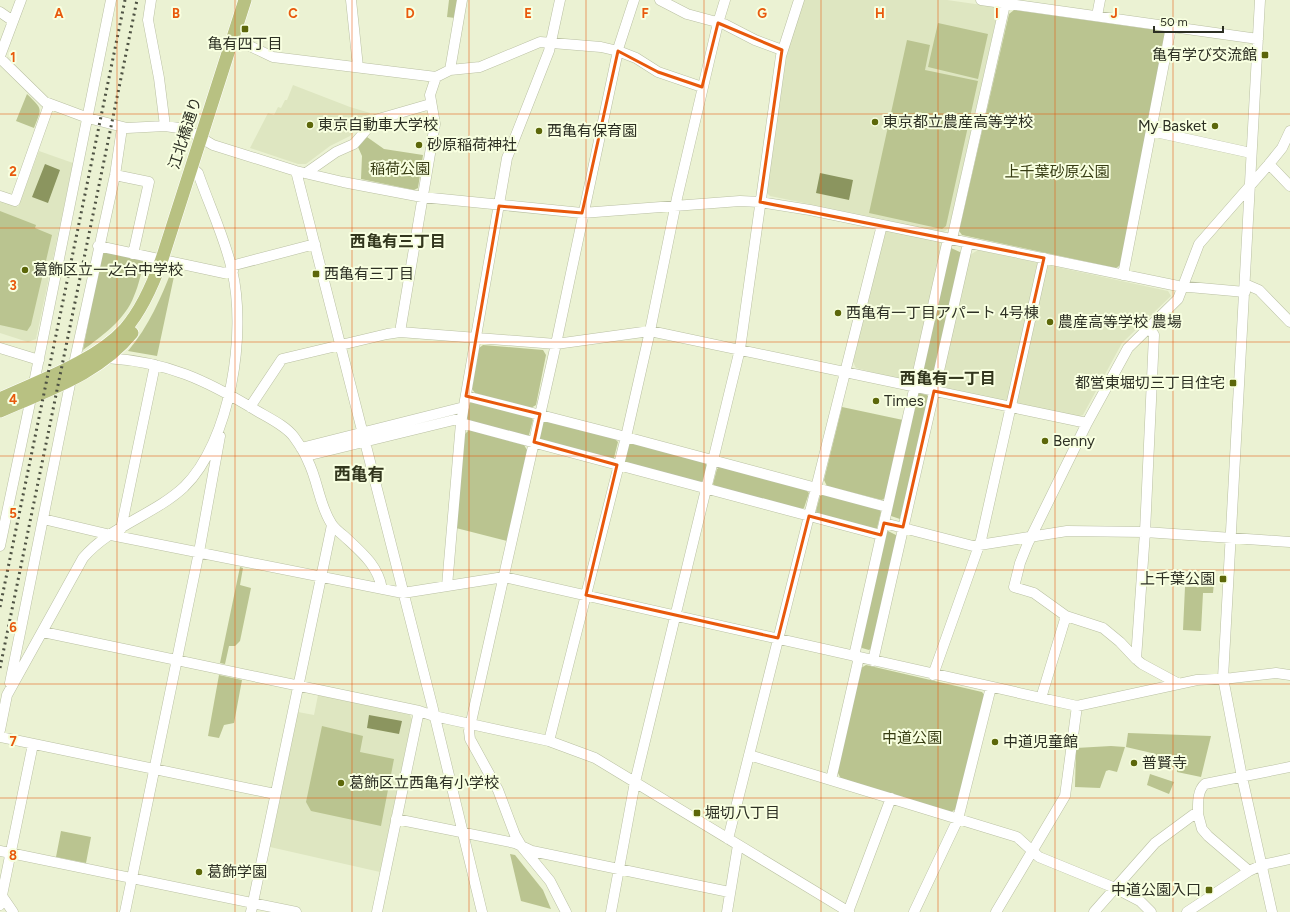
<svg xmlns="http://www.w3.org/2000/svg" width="1290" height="912" font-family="Figtree,'Noto Sans JP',sans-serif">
<rect width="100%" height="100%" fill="#ebf2d3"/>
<!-- built -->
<path fill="#dee6c1" d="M804,0H947L996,7L998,11L949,228L944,232L940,244L942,248L912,378L907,381L856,368L853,362L887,220L770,196L767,193L787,51Z
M293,85L350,107L370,113L350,136L330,146L306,164H298L250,148L268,113L274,115L278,107L281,108L285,100H287Z
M39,151L73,163L36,339L28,342L0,333V201L18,207Z
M978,250L1168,291L1171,296L1122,343L1083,415L1078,417L947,388L941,382L970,255Z
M318,695L410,715L412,719L380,872L270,847L298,712L314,715Z"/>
<!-- green -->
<path fill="#bac490" d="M449,0H458L455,18L447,17Z
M1014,10L1163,31L1165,35L1122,264L1116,268L962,235L959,231L1009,14Z
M938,23L988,34L978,79L928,67Z
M907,40L930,45L925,70L978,81L946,226L942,229L869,213Z
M27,94C43,110 42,107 34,128L16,121Z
M367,137L384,149L423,155L418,188L414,190L361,179L362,156L358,147Z
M0,211L36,225L35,228L52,235L31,325L27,331L0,325Z
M951,248L962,253L936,372L922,369Z
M102,251L145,260C141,272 139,285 134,296C125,320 102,336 83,350Z
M173,267H176L157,356L128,351C149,326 161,298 173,267Z
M483,345L543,350L546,355L536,405L531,408L475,393L472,389L479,348Z
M918,393L927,395L930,398L900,519L888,515Z
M474,402L530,416L533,420L529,435L524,437L470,422L466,419L469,403Z
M842,407L903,420L886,497L882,500L827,486L824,480Z
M546,420L615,439L618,442L614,458L609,460L542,442L538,437L542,423Z
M469,430L524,445L527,450L507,541L456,528L465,434Z
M631,442L705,462L707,466L703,481L697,483L625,464L623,460L627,444Z
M720,467L806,490L809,493L804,508L799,510L715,487L713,484L717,469Z
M825,494L879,509L881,512L877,528L873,530L818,515L816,511L820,496Z
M888,531L898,536L872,648L869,650L862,648L860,645L885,533Z
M240,567L243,568L240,585L251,588L240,641L235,646H229L225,664L220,663Z
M1204,571L1215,572L1213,593H1203L1201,631L1183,630L1185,587H1203Z
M866,665L982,692L985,696L956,809L951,812L841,779L837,771L861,668Z
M219,675L242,680L234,723L224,725L219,738L208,736Z
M322,726L363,736L360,752L394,759L381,826L311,811L306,802Z
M1128,733L1211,736L1201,777L1177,772V768L1155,762L1156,754L1126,747Z
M1111,746L1125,747L1117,772L1109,770L1106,771L1100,788L1075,787L1076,748Z
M1150,774L1174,782L1169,794L1147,785Z
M61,831L91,837L86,863L56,857Z
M510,854L515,855L543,890L551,909L521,901Z"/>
<!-- water -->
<path fill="#8b955f" d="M45,164L60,170L48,203L32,197Z
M820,173L853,180L849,200L816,193Z
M369,715L402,721L399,734L367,728Z"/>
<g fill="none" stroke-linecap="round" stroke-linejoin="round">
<!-- minor casing -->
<g stroke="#bac0a3" stroke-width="11">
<path id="minor" d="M151,0L148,20L159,78L165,126
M351,0L358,67
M660,0L687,14L724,24L755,40L782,50
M981,0L1258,39
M1260,0L1223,678L1242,777L1272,912
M0,12L13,21
M1097,16L1100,0
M233,38L273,57L436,77L450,70L480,67L540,42L601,47L618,51L636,58L658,72L702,87
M0,56L21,0
M0,58L45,102L88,118L127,128L165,126L186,129L213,145L296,171L343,182L422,197L582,213L740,201L760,202L810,210L1178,286L1245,292
M450,70L462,0
M1151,131L1251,153
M1269,164L1282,148L1290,131
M296,171L432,705L482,912
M306,173L336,152L354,144L375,120L427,105L432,107
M115,175L149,182L133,254
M0,196L15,201L49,105
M952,239L1006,0
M98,246L224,273L233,271
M231,266L315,244
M1123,275L1171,27
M1245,284L1259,290L1290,322
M1149,328L1154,335L1145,532L1136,659L1142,664L1179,684
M400,332L435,124L430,95L436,77
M0,348L39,360
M107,358C168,362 206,380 257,411C269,418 286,426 294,437C299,444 305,453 308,461C318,481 319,504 331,523C334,528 339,532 344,536C361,552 378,565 382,589
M74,364L115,175L122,128
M34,383L111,0
M466,396L626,437L887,507
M250,407L282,359L387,334L400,332L556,344L650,331L1087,423
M461,423L881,535
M301,448L464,407
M306,456L462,418
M43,519L111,535L403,593L504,577L1077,706L1197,680L1232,678L1276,673L1290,675
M884,523L973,546L1067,531L1145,532L1290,542
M121,529L155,365
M0,546L31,398
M447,586L461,423L507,158L549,51L560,0
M43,632L419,711L434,716L549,741L595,758L849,912
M854,656L948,239
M1136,659L1120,642L1103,628L1066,616L1034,593L1014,587L1020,563L1028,543L1087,423L1128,348L1178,299L1199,244L1269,164L1290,186
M873,661L968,243
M933,675L981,540L1044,258
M10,683L71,379
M1041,698L1066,616
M0,730L7,695L83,558C110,526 154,515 184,487C231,441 247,332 232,270C225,238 209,205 198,173L191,167
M0,737L275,794
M549,741L626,437L650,331L677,198L718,23L725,0
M749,755L1017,837L1039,857L1115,888L1140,901L1151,912
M831,780L859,657
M1198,814C1198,804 1197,791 1205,784L1290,767
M396,819L515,843L532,851L729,892
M728,839L882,225
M0,851L296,912
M0,893L13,912
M0,905L33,744
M125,912L199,552L220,436
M251,912L332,525
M377,912L419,711
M566,912L550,881L522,847L515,835L498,790L470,739L469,731L556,344L619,46L634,0
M611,912L635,782L740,349L781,56L799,0
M727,912L738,845
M848,912L891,798
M914,912L958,819L991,687
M996,912L1065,796L1077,706
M1094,912L1155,843L1193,815L1198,814L1202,829L1208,836L1249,871
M1187,912L1249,871L1262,865L1290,859"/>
</g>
<!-- major casing -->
<g stroke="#fff" stroke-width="14">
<path id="major" d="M0,399C39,381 96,361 125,329C142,310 153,284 162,259L245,0
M0,411C47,390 99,374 132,333"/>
</g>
<!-- minor -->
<use href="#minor" stroke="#fff" stroke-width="10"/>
<!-- major -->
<use href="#major" stroke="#b8c182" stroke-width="13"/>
<!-- rail -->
<path stroke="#4e5243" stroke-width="3" stroke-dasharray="2 4" stroke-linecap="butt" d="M0,607L125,0
M0,668L137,0"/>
</g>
<!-- marked area -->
<path fill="none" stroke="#e8590c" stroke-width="3" stroke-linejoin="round" d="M718,23L782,50L760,202L1044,258L1010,407L934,391L903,527L884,523L881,535L809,516L778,638L586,595L617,465L534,442L540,414L466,396L499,206L582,213L618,51L658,72L702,87Z"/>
<!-- grid -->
<path fill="none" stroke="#e8590c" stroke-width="1" stroke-opacity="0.55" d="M117,0V912M235,0V912M352,0V912M469,0V912M586,0V912M704,0V912M821,0V912M938,0V912M1055,0V912M1173,0V912M0,114H1290M0,228H1290M0,342H1290M0,456H1290M0,570H1290M0,684H1290M0,798H1290"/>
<!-- markers -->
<g fill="#5c670a" stroke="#f8ffe0" stroke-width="1.5">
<rect x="241" y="25" width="8" height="8" rx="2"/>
<rect x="1261" y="51" width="8" height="8" rx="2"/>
<circle cx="875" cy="122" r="4"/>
<circle cx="310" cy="125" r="4"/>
<circle cx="1215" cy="126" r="4"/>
<circle cx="539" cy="131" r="4"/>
<circle cx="419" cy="145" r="4"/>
<circle cx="25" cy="270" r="4"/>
<rect x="312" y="270" width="8" height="8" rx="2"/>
<circle cx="838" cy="313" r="4"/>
<circle cx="1050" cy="322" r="4"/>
<rect x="1229" y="379" width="8" height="8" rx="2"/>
<circle cx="876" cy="401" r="4"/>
<circle cx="1045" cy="441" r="4"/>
<rect x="1219" y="575" width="8" height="8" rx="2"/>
<circle cx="995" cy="742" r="4"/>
<circle cx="1134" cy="763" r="4"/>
<circle cx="341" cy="783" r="4"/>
<rect x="693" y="809" width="8" height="8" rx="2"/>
<circle cx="199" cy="872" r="4"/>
<rect x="1205" y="886" width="8" height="8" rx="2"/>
</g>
<g text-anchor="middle" stroke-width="4" stroke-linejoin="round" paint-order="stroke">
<!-- poi labels -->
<g font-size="15" fill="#2c2f23" stroke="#f8ffe0" text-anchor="start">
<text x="245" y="49" text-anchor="middle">亀有四丁目</text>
<text x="1257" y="60" text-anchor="end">亀有学び交流館</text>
<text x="883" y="127">東京都立農産高等学校</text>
<text x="318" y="130">東京自動車大学校</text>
<text x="1207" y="131" text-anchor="end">My Basket</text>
<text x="547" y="136">西亀有保育園</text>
<text x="427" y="150">砂原稲荷神社</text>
<text x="33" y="275">葛飾区立一之台中学校</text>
<text x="324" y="279">西亀有三丁目</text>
<text x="846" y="318">西亀有一丁目アパート 4号棟</text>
<text x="1058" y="327">農産高等学校 農場</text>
<text x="1225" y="388" text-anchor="end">都営東堀切三丁目住宅</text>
<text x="884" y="406">Times</text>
<text x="1053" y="446">Benny</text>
<text x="1215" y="584" text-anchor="end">上千葉公園</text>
<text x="1003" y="747">中道児童館</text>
<text x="1142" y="768">普賢寺</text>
<text x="349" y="788">葛飾区立西亀有小学校</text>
<text x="705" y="818">堀切八丁目</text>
<text x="207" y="877">葛飾学園</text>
<text x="1201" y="895" text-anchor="end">中道公園入口</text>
</g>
<!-- street labels -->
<g font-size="15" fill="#2c2f23" stroke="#f8ffe0">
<text transform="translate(185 133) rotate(-72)" y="5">江北橋通り</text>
</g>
<!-- park labels -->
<g font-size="15" fill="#373d13" stroke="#f8ffe0">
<text x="400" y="174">稲荷公園</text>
<text x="1057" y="177">上千葉砂原公園</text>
<text x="912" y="743">中道公園</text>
</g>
<!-- neighbourhood labels -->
<g font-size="16" font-weight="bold" fill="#32361d" stroke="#f8ffe0">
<text x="398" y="247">西亀有三丁目</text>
<text x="948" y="384">西亀有一丁目</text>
</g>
<!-- quarter labels -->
<g font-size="17" font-weight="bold" fill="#32361d" stroke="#f8ffe0">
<text x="359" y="480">西亀有</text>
</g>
</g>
<g font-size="13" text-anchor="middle" font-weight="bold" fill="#e8590c" stroke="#f8ffe0" stroke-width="4" stroke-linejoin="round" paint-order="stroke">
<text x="59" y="18">A</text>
<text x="176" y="18">B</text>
<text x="293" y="18">C</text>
<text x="410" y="18">D</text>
<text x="528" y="18">E</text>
<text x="645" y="18">F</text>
<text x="762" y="18">G</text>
<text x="880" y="18">H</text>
<text x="997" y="18">I</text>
<text x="1114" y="18">J</text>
<text x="13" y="62">1</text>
<text x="13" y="176">2</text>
<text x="13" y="290">3</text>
<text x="13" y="404">4</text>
<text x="13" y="518">5</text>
<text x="13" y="632">6</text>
<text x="13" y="746">7</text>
<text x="13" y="860">8</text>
</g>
<!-- scale -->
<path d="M1154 26v6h69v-6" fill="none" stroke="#2c2f23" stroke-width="2"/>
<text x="1160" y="26" font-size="12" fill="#2c2f23" stroke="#f8ffe0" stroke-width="3" paint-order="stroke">50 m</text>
</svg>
